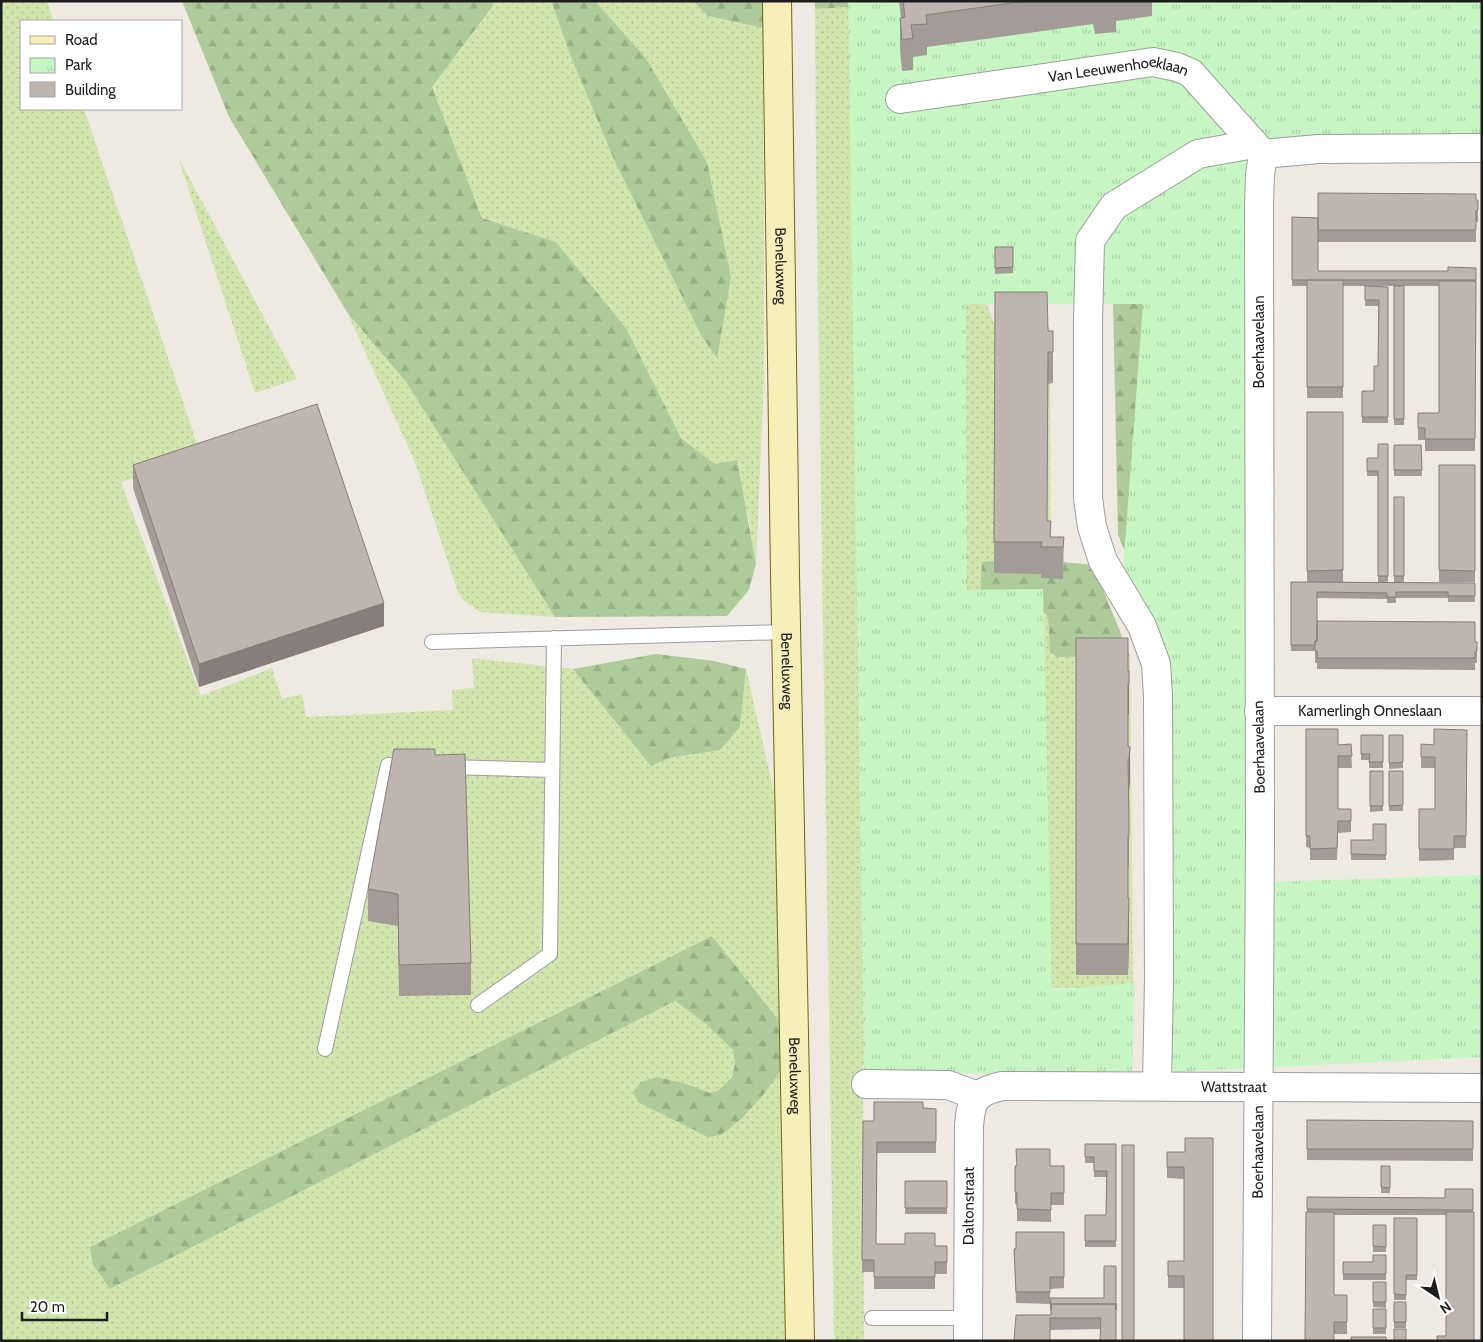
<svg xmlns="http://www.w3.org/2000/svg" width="1483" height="1342" font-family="Cabin,sans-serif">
<defs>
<pattern id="grass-dots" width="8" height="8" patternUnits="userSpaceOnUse" patternTransform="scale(1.25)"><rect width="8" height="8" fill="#d1e5ac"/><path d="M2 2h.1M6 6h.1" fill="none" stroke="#b3c494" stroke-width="1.8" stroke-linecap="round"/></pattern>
<pattern id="forest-firs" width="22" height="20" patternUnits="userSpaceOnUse" patternTransform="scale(1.25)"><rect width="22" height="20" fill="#b0cb9a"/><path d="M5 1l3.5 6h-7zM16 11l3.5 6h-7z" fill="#97ae84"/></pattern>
<pattern id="park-tufts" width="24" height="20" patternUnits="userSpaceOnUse" patternTransform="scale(1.25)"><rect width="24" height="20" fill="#c6f6c2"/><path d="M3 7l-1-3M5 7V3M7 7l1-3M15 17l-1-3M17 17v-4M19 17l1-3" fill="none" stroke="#aad2a6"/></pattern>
</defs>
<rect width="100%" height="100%" fill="#eee9e3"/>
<!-- grass -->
<path fill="url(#grass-dots)" d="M1,1H47L54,21H21V109H84L202,458L121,482L201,696L272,668L282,699L302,694L306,717L453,710L452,690L474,688L472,658L573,669L651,766L673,757L720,749L740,727L746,669L777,805L781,1023L712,936L91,1247L93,1265L110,1289L675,1001C692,1014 720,1032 732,1049C741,1063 728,1091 712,1093C704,1093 693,1087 686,1084L721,1135C747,1114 762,1096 782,1069L786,1341H1Z
M492,1H551L571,57L615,162L702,337L717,357L645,57L595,1H693L708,16L763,28L764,377L756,564L748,514L715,464L681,438L626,328L556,242L482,218L432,87L493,7Z
M881,5L995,327H1050L1051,561L1043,611L1048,617L1050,652L1057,657L1130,656L1133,988H1028L886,977L1133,1015V1059L1123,1061L989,1067L863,1065L864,1341H834L816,164L815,9Z
M178,157L297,379L255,393Z
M347,312L406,382L555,617L480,612L463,600L458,592L415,462Z"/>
<!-- forest -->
<path fill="url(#forest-firs)" d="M182,1H492L493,6L432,87L482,218L556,242L626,328L681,438L715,464L737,460L756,564L749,590L727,616L555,617L406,382L347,312L229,117Z
M551,1H595L645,57L707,162L731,277L717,358L702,337L615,162L571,57Z
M693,1H763V28L708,16Z
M815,1H880L881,5L815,9Z
M1159,200L1133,570L1118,535L1112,253Z
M996,561H1051L1093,565L1130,656L1057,657L1050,652L1048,617L1043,611L979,609L982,562Z
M656,654L714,661L746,669L740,727L720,750L673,757L651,766L573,669Z
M712,936L781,1023L782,1069L763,1095L742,1118L721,1135L708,1137L638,1102L633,1092L641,1082L657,1077L686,1084L710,1093L718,1091L732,1077L735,1063L733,1050L706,1024L675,1001L110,1289L93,1265L90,1247Z"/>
<!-- park -->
<path fill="url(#park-tufts)" d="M848,1H1482V134L1258,147L1267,882L1482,875V1057L1168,1072L1167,653L1123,570L1143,304H966L967,590L1043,589L1052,990L1135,983L1132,1074L864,1073Z"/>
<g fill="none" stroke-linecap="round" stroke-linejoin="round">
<!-- lane casing -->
<g stroke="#9e9e9e" stroke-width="16">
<path id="lane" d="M432,642L786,632
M448,767L552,770
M478,1005L550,954L554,638
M325,1049L388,765L409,766
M872,1318H968"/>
</g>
<!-- street casing -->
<g stroke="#9e9e9e" stroke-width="30">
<g id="street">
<path id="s1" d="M900,99L1153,62L1177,67L1191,73L1263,154L1318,149L1482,148"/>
<path id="s2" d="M1259,711H1482"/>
<path d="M866,1084L948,1085L978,1096"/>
<path d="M1157,1086L1159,979L1158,696L1156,664L1142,626L1103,561L1092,527L1088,498V322L1090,241L1114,206L1198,154L1254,144"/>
<path id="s3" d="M968,1341L969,1126C971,1100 975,1092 1002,1086L1482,1088"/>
<path id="s4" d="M1257,1341L1260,837L1259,204L1260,175L1263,154"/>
</g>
</g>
<!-- secondary casing -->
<g stroke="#6d690b" stroke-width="30">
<g id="secondary">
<path id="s5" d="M777,1L785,575L800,1341"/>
</g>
</g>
<!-- lane -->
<use href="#lane" stroke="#fff" stroke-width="14"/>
<!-- street -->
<use href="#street" stroke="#fff" stroke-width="28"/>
<!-- secondary -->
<use href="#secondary" stroke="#f6efb9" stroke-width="28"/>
</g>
<!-- wall -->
<path fill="#a39b97" d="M899,1H1152V16L1116,21V32L1095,34L1093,24L927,47V55L913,57V70L902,71L900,50V18H901Z
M1476,200H1478V222H1476V242H1318V271H1448L1476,268L1475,451H1425V440H1418V413H1439V286H1343V398H1307V286H1292V217L1318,218Z
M995,247H1013V273L995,274Z
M1365,286L1388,287V423H1362V391H1374L1378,366V306H1365Z
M1394,286H1404V425H1394Z
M995,292L1048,331H1053V383L1048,384L1047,521L1051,537H1064L1063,579L1041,578V574L994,573Z
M1307,412H1343V582H1307Z
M1388,444V582H1378V476H1367V458H1378Z
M1394,445H1421L1422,476H1394Z
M133,465L384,626L199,687L133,488Z
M1439,465H1475V582H1439Z
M1394,497H1404V582H1394Z
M1291,582L1475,583V602H1448V598H1396V603H1387V599L1317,598V641L1475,642L1477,653V663H1475V670L1317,669V663H1315V651H1291Z
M1076,638L1128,671L1129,714L1128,715V746L1130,747V779L1129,791V866H1128V898L1129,930L1128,975H1076Z
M1306,729L1338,745L1351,744L1352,768H1338V809H1351V832L1338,833L1337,860H1310V848L1306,847Z
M1467,730L1466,848H1454V860L1419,861V809H1435V768H1421V744L1434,745Z
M1361,735H1383V768H1369V760H1361Z
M1389,735H1403V768L1389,769Z
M435,755L471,963V995L399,996L398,926L368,921V889Z
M1370,771H1383V811L1370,812Z
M1389,771H1403V811H1389Z
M1386,824V860H1351V840H1373Z
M923,1108L936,1109V1153H877L876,1244L947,1246V1274H935V1289H874V1272H862L863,1121H874Z
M1307,1120L1473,1121V1161L1307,1160Z
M1185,1138H1213V1341H1184V1288H1168V1261H1184V1179L1167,1178V1152H1185Z
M1085,1144H1116V1247H1085V1215H1106V1177H1094V1163H1085Z
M1016,1149L1050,1166H1064V1205H1051V1222L1017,1221V1205L1015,1204V1166H1017Z
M1381,1166H1390V1193H1381Z
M905,1181H947V1214H905Z
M1473,1189V1212L1446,1336V1215H1334V1295H1347V1334H1334L1307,1212V1197L1445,1198Z
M1394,1218H1417V1280H1406V1300H1394Z
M1373,1225H1386V1252H1373Z
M1064,1232V1288L1050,1289V1298H1104L1116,1266L1101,1329L1050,1330L1014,1341L1051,1315L1050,1304L1016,1303L1014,1249Z
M1386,1255V1280H1343V1262H1373Z
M1373,1282H1386V1308L1373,1307Z
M1394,1302H1406V1328H1394Z
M1373,1309H1386V1334H1373Z"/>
<!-- shaded-wall -->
<path fill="#857e7b" d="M384,603V626L199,687V664Z
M1128,683H1129V714L1128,715Z
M1130,747V779L1129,791V759Z
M1129,898V930L1128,975V944Z"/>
<!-- building -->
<path fill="#beb4b0" stroke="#857e7b" d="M903,1H1026L926,15L927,24L911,25L913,38L902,40L900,18L905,17Z
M1318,193L1476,194V200H1478V210H1476V230H1318Z
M1292,217L1318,218V271H1448V267L1476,268V280H1292Z
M995,247H1013V267L995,268Z
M1307,280H1343V387H1307Z
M1439,281H1476L1475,439H1425V428H1418V413H1439Z
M1365,286L1388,287V417H1362V391H1374V366H1378L1379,300H1365Z
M1394,286H1404V419H1394Z
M995,292H1047L1048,331H1053V352H1048L1047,521H1051L1050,537H1064L1063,547H1041L1042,542H994Z
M317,404L384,603L199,664L133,465Z
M1307,412H1343V570L1307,571Z
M1378,444H1388V576H1378V471H1367V458H1378Z
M1394,445H1421L1422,470H1394Z
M1439,465H1475V571L1439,570Z
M1394,497H1404V576H1394Z
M1291,582L1475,583V596H1448V592H1396V597H1387V593L1317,592V641H1315V645H1291Z
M1317,621L1475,622V642H1477V651L1475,652V658H1317V651H1315V641H1317Z
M1076,638H1128V671L1129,670V683H1128V746L1130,747L1129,759H1128L1129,822V835H1128V898H1129L1128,944H1076Z
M1306,729H1338V745L1351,744L1352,756H1338V809H1351V821H1338L1337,848L1310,849V836H1306Z
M1434,729L1467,730L1466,836H1454V849H1419V809H1435V757H1421V744L1434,745Z
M1361,735H1383V762H1369L1370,754H1361Z
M1389,735H1403V762L1389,763Z
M394,749H435V755L465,754L471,963L399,965L398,894L368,889Z
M1370,771H1383V806H1370Z
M1389,771H1403V805L1389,806Z
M1373,824H1386V855L1351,854V840H1373Z
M874,1102H923V1108L936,1109V1142H877L876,1244H905V1233H935V1246H947V1262H935V1277H874V1260H862L863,1121H874Z
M1307,1120L1473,1121V1149H1307Z
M1185,1138H1213V1341H1184V1276H1168V1261H1184V1167H1167V1152H1185Z
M1085,1144H1116V1241H1085V1215H1106L1107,1171H1094V1157H1085Z
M1122,1145H1134V1341H1122Z
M1016,1149H1050V1166H1064V1193H1051V1210L1017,1209V1193L1015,1192V1166H1017Z
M1381,1166H1390V1188L1381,1187Z
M905,1181H947V1208H905Z
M1445,1189H1473V1210L1307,1209V1197L1445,1198Z
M1306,1212H1334V1295H1347V1322H1334V1341H1305Z
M1446,1212H1474V1341H1437V1336H1446Z
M1394,1218H1417V1275H1406V1295L1394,1294Z
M1373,1225H1386V1247L1373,1246Z
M1016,1232H1064V1277H1050V1292H1016L1014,1249H1016Z
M1373,1255H1386V1274H1343V1262H1373Z
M1104,1266H1116V1310V1304H1051V1310L1050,1298H1104Z
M1373,1282H1386V1302H1373Z
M1394,1302H1406V1322H1394Z
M1051,1304H1116V1341H1100L1101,1318H1050V1341H1014L1016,1315H1051Z
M1373,1309H1386V1328H1373Z
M1394,1329H1406V1341H1394Z
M1351,1337H1386V1341H1351Z"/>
<g text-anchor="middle" stroke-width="5" stroke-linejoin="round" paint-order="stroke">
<!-- street labels -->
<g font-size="15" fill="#1d1d1d" stroke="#fff">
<text dy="5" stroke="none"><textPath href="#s1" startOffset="221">Van Leeuwenhoeklaan</textPath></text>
<text dy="5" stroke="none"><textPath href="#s5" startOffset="265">Beneluxweg</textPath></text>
<text transform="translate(1259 342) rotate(-90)" y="5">Boerhaavelaan</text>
<text dy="5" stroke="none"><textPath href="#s5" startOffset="670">Beneluxweg</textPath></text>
<text dy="5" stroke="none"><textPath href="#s2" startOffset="111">Kamerlingh Onneslaan</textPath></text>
<text transform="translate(1259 747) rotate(-91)" y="5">Boerhaavelaan</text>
<text dy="5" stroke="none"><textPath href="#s5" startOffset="1075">Beneluxweg</textPath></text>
<text dy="5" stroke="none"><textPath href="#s3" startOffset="505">Wattstraat</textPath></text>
<text dy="5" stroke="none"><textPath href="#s4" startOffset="189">Boerhaavelaan</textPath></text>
<text dy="5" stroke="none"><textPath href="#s3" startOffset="135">Daltonstraat</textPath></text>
</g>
</g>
<!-- border -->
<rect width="1483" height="1342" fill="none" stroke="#1d1d1d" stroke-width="5"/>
<!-- legend -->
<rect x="20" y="20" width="162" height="90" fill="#ffffff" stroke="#a5a5a5"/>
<rect x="30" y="36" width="25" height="8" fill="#f6efb9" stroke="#a5a5a5"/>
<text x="65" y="45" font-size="15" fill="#1d1d1d">Road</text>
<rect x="30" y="58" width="25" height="15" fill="url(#park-tufts)" stroke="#a5a5a5"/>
<text x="65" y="70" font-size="15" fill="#1d1d1d">Park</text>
<rect x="30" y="82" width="25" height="15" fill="#beb4b0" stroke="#a5a5a5"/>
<text x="65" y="95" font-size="15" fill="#1d1d1d">Building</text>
<!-- north arrow -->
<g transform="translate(1438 1297) rotate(145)" stroke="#ffffff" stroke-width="4" paint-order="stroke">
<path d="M0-4L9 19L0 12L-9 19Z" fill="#1d1d1d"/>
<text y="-8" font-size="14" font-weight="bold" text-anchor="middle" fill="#1d1d1d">N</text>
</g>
<!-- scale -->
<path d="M22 1312v8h85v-8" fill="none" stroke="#1d1d1d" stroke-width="2.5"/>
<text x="30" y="1312" font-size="15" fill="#1d1d1d" stroke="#ffffff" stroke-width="4" paint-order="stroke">20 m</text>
</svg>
